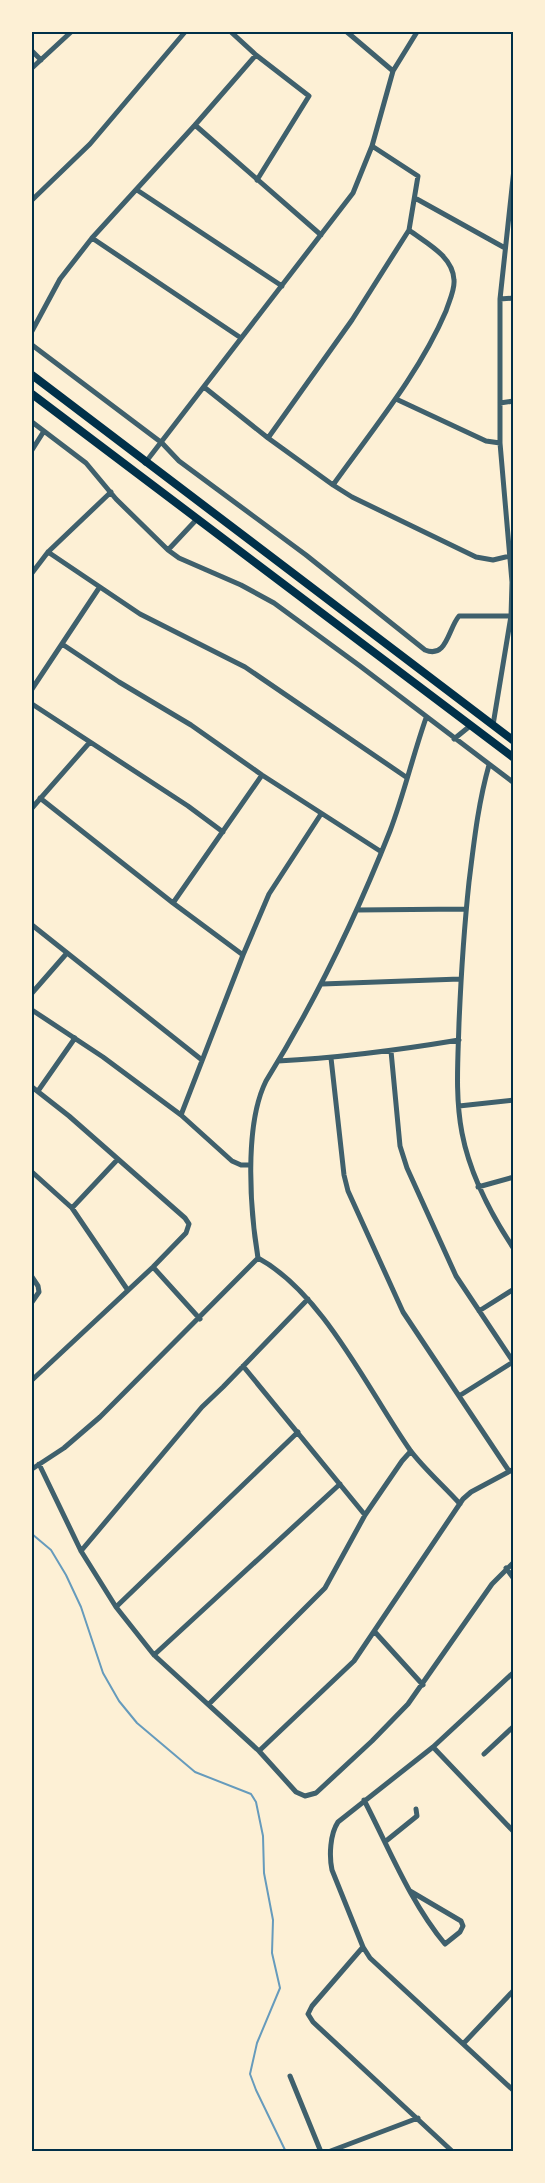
<svg xmlns="http://www.w3.org/2000/svg" width="545" height="2183" font-family="Commissioner,sans-serif">
<rect width="100%" height="100%" fill="#fdf0d5"/>
<g fill="none" stroke-linecap="round" stroke-linejoin="round">
<!-- stream -->
<path stroke="#669bbc" stroke-width="2" d="M32,1534L51,1550L66,1575L81,1607L103,1673L119,1701L137,1723L195,1772L251,1794L256,1802L263,1836L264,1873L273,1920L272,1953L280,1988L257,2043L250,2074L256,2090L286,2152"/>
<!-- minor -->
<path stroke="#3f606c" stroke-width="5" d="M231,32L256,55L309,96L257,180
M347,32L393,71
M32,51L41,60
M32,68L71,32
M195,125L321,235
M137,190L282,286
M415,198L505,248
M32,200L90,144L185,32
M92,238L241,338
M500,299L514,298
M32,331L60,279L92,238L195,125L256,55
M32,345L162,443L179,461L306,555L425,650C447,659 448,629 459,616H511
M204,387L268,438L333,485L352,497L476,557L493,560L510,556
M396,399L486,441L500,443
M500,403L514,401
M32,422L86,463L116,499L168,550L179,558L241,585L274,603L360,666L514,783
M268,438L352,320L409,230L418,176L372,146
M32,450L44,431
M145,463L353,193L372,146L393,71L417,32
M333,485C373,429 419,374 446,311C449,301 455,290 454,280C453,256 426,243 409,230
M168,550L197,519
M48,552L140,614L245,667L406,777
M32,573L48,552L111,492
M62,644L119,682L191,725L262,775L380,851
M32,689L99,588
M32,704L188,806L223,832
M493,725L511,616L512,582L500,443V299L514,169
M454,739L470,726
M489,765C478,804 474,842 469,882C464,929 461,976 459,1023C458,1059 455,1097 462,1133C470,1175 490,1213 514,1249
M40,798L173,903L243,955
M32,808L90,742
M173,903L262,775
M357,910L466,909
M32,925L202,1060
M322,984L460,979
M32,993L67,953
M32,1010L103,1057L181,1115L232,1161L241,1165H250
M391,1051L400,1146L407,1168L456,1276L514,1363
M331,1058L344,1175L348,1191L403,1312L509,1471
M278,1061C339,1058 399,1050 459,1040
M32,1087L69,1116L185,1218L189,1224L186,1233L153,1267L32,1380
M38,1091L75,1038
M459,1106L514,1100
M181,1115L243,955L269,894L321,814
M32,1172L72,1208L127,1289
M478,1187L514,1177
M72,1208L118,1159
M258,1258C250,1210 244,1125 266,1081C315,1002 356,917 390,831C404,794 413,755 426,718
M258,1258C323,1293 368,1390 410,1450C424,1469 444,1486 460,1504
M153,1267L200,1319
M32,1277L38,1286L39,1292L32,1302
M479,1311L514,1289
M243,1366L365,1515
M459,1396L513,1362
M39,1464L81,1551L116,1607L154,1655L259,1751L296,1792L305,1796L316,1793L372,1741L408,1704L492,1584L514,1562
M32,1469L64,1448L100,1417L258,1258
M81,1551L202,1407L223,1387L308,1299
M506,1568L514,1579
M116,1607L298,1432
M374,1631L423,1685
M154,1655L340,1484
M514,1672L433,1747L338,1822C330,1834 329,1856 332,1870L363,1947L370,1958L514,2091
M209,1704L325,1588L365,1515L402,1461L411,1451
M433,1747L514,1832
M259,1751L354,1661L463,1499L471,1492L514,1469
M484,1754L514,1726
M364,1800C389,1848 410,1902 445,1944L460,1932L463,1926L461,1921L410,1891
M386,1841L417,1816L416,1809
M363,1947L312,2006L308,2014L313,2022L453,2152
M463,2044L514,1990
M290,2076L321,2152
M328,2152L418,2118"/>
<!-- trunk -->
<path stroke="#003049" stroke-width="8" d="M32,375L514,741
M32,394L514,758"/>
</g>
<!-- border -->
<rect width="545" height="2183" fill="none" stroke="#fdf0d5" stroke-width="66"/>
<rect x="33" y="33" width="479" height="2117" fill="none" stroke="#003049" stroke-width="2"/>
</svg>
